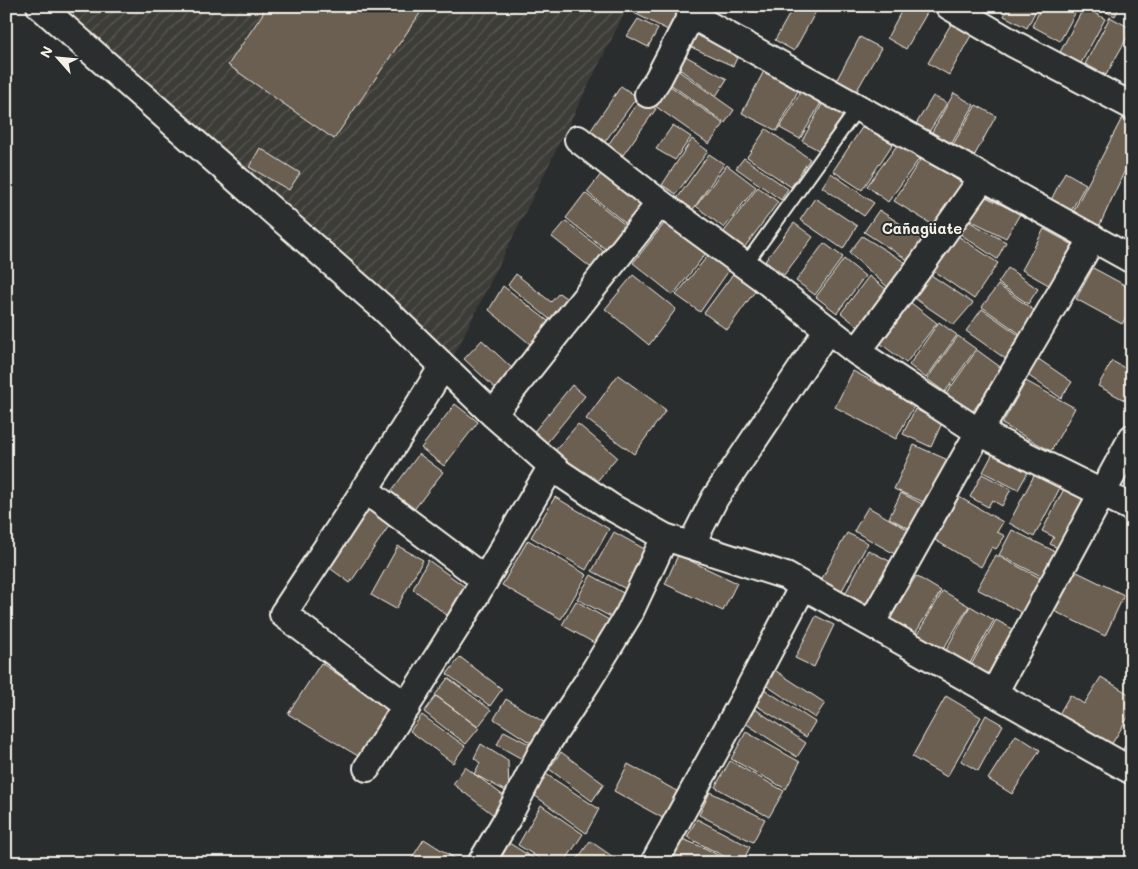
<svg xmlns="http://www.w3.org/2000/svg" width="1138" height="869" font-family="Mali,sans-serif">
<defs>
<pattern id="industrial-furrows" width="10" height="10" patternUnits="userSpaceOnUse" patternTransform="scale(1.25)"><rect width="10" height="10" fill="#3e3c38"/><path d="M-1 1l2-2M0 10L10 0M9 11l2-2" fill="none" stroke="#5a5955"/></pattern>
</defs>
<rect width="100%" height="100%" fill="#2a2d2e"/>
<filter id="ink" filterUnits="userSpaceOnUse"><feTurbulence type="fractalNoise" baseFrequency=".02" numOctaves="2"/><feDisplacementMap in="SourceGraphic" scale="10" xChannelSelector="R" yChannelSelector="G"/><feConvolveMatrix kernelMatrix="1 2 1 2 8 2 1 2 1" color-interpolation-filters="sRGB"/></filter>
<g filter="url(#ink)">
<!-- industrial -->
<path fill="url(#industrial-furrows)" d="M57,6H628L453,357Z"/>
<!-- building -->
<path fill="#6b5f51" stroke="#f4f1e8" d="M257,6H425L334,139L228,65L264,12Z
M637,6H671L686,14L676,34L634,13Z
M794,6H819L794,51L775,40Z
M904,6H931L906,49L887,38Z
M1009,6H1038L1027,28L1004,16Z
M1042,6H1079L1060,41L1032,26Z
M1104,6H1120L1115,16L1102,10Z
M1084,7L1105,19L1080,65L1059,54Z
M1110,17L1132,29L1106,75L1085,64Z
M638,19L658,29L648,47L627,36Z
M954,19L974,30L949,75L928,63Z
M700,26L743,46L733,66L691,47Z
M860,37L881,48L856,92L836,81Z
M680,53L727,79L716,96L674,65Z
M767,65L802,83L777,131L742,113Z
M673,67L734,110L725,123L663,79Z
M663,81L724,124L709,144L648,101Z
M805,84L825,96L800,139L780,128Z
M621,86L637,97L604,143L589,133Z
M954,93L974,105L949,148L929,137Z
M933,96L947,103L929,132L916,124Z
M826,97L847,108L822,152L802,141Z
M640,99L656,109L623,155L608,145Z
M976,105L996,116L972,160L951,148Z
M1122,118L1132,124V155L1098,229L1072,214Z
M867,120L896,139L862,190L833,171Z
M673,125L691,137L675,160L656,149Z
M766,129L810,159L791,187L747,157Z
M692,139L708,151L676,194L662,185Z
M898,144L919,159L888,202L867,186Z
M260,148L300,173L289,190L249,167Z
M709,154L724,164L692,211L676,200Z
M922,157L968,187L941,230L894,201Z
M744,158L788,189L781,200L736,168Z
M727,165L756,187L724,228L696,206Z
M606,168L650,203L630,227L587,192Z
M1065,172L1086,184L1071,211L1051,200Z
M831,173L874,203L864,216L822,187Z
M758,187L778,202L744,248L723,233Z
M585,193L629,228L609,252L566,218Z
M984,196L1020,214L1006,238L970,220Z
M815,198L857,226L843,249L800,220Z
M879,210L927,241L914,264L864,232Z
M667,220L707,252L673,295L633,263Z
M566,221L607,254L594,270L552,237Z
M968,221L1006,242L997,259L960,234Z
M794,223L813,237L784,275L765,261Z
M1044,229L1077,247L1054,288L1022,270Z
M955,234L998,263L974,299L932,270Z
M862,236L911,266L891,290L849,253Z
M824,243L843,257L815,295L796,281Z
M710,253L730,269L700,312L676,295Z
M844,259L865,276L837,313L816,297Z
M1008,268L1038,289L1028,304L998,283Z
M1093,268L1132,289V307L1122,324L1076,299Z
M736,270L758,287L727,330L704,313Z
M925,271L973,303L954,325L908,294Z
M516,274L551,302L559,293L570,301L553,322L508,285Z
M633,275L676,309L649,345L605,309Z
M869,276L890,292L861,329L841,313Z
M998,285L1042,316L1026,338L982,307Z
M503,286L553,325L536,349L489,310Z
M906,299L937,323L906,363L876,340Z
M982,309L1026,340L1010,362L966,331Z
M939,322L957,335L926,378L909,365Z
M958,336L976,349L945,392L927,379Z
M482,340L514,370L497,390L464,359Z
M977,350L1003,369L973,411L946,394Z
M1037,358L1072,382L1061,398L1026,374Z
M1112,361L1132,372V404L1098,386Z
M853,371L915,404L896,439L835,407Z
M618,375L666,410L634,454L586,419Z
M1026,381L1075,408L1051,451L1002,424Z
M572,385L585,396L545,445L532,434Z
M455,404L478,422L444,466L421,448Z
M915,409L942,423L931,447L903,434Z
M578,424L617,457L593,486L553,453Z
M914,445L948,460L928,504L894,489Z
M993,453L1028,472L1018,490L983,472Z
M419,454L443,472L409,516L386,498Z
M1036,472L1061,486L1034,537L1009,523Z
M982,474L1011,489L1002,506L992,500L988,507L970,497Z
M1066,485L1092,499L1065,552L1050,544L1054,537L1042,531Z
M901,493L928,507L916,532L889,518Z
M555,497L609,529L586,570L531,537Z
M959,497L1003,522L997,532L1005,536L996,549L992,547L981,567L935,540Z
M368,507L391,523L350,583L327,566Z
M868,507L914,533L900,557L854,531Z
M1012,530L1060,554L1047,579L999,555Z
M614,532L648,551L626,589L592,571Z
M847,533L868,543L840,594L820,582Z
M528,540L587,575L561,619L502,585Z
M398,546L423,560L396,609L371,595Z
M868,550L897,565L872,609L845,594Z
M678,555L737,583L723,611L665,584Z
M996,555L1044,580L1026,615L977,589Z
M428,560L468,589L452,619L413,589Z
M1073,570L1124,595L1105,636L1054,611Z
M591,575L625,594L611,617L577,599Z
M916,576L941,591L913,637L888,622Z
M943,591L969,606L941,653L915,638Z
M576,601L609,620L596,644L562,625Z
M970,606L994,620L969,665L945,652Z
M816,616L834,625L814,667L795,658Z
M996,620L1020,633L995,679L971,665Z
M460,657L502,689L490,706L447,674Z
M321,663L390,709L363,759L288,714Z
M773,669L825,703L815,718L764,684Z
M1101,677L1132,696V711L1108,750L1069,726L1072,722L1059,714L1070,695L1084,704Z
M448,678L491,710L478,727L435,695Z
M764,689L815,722L806,737L754,704Z
M436,696L479,728L466,744L424,712Z
M946,696L981,717L947,777L912,757Z
M506,699L547,724L534,745L494,719Z
M755,709L806,743L797,757L745,723Z
M422,715L465,746L453,763L410,731Z
M986,715L1003,725L978,771L961,761Z
M504,731L531,745L524,760L497,745Z
M746,732L800,762L786,789L731,759Z
M1132,733V757L1122,751Z
M1016,735L1040,750L1012,794L988,779Z
M481,744L508,761L509,793L474,774L480,763L474,758Z
M561,752L604,784L592,801L549,769Z
M730,761L784,791L769,817L715,787Z
M628,764L682,794L668,821L614,791Z
M465,767L508,799L495,816L453,784Z
M546,774L599,809L586,833L534,795Z
M710,792L765,819L753,842L699,815Z
M541,805L583,834L564,863H547L518,845Z
M697,819L750,847L742,863H737L687,837Z
M680,838L707,849L731,863H684L671,855Z
M424,839L462,863H413L410,861Z
M590,841L622,863H579L576,861Z
M509,843L541,863H509L501,858Z"/>
<g fill="none" stroke-linecap="round" stroke-linejoin="round">
<!-- lane casing -->
<g stroke="#f4f1e8" stroke-width="16">
<path id="lane" d="M745,265L858,108"/>
</g>
<!-- street casing -->
<g stroke="#f4f1e8" stroke-width="30">
<path id="street" d="M40,6L383,308L493,414L560,473L611,507L665,537L786,576L1132,771
M949,6L1014,44L1132,106
M691,15L1132,260
M648,94L658,79L696,6
M578,139L660,203L761,277L857,352L925,397L979,432L1132,508
M857,352L922,264L983,177
M493,414L660,203
M364,489L485,580
M691,545L715,498L828,329
M871,624L979,432L1093,238
M994,693L1132,438
M407,707L283,614C337,532 392,450 443,366
M367,768L461,620L552,466
M481,863L507,819L541,753L588,681L629,614L665,537
M654,863L742,702L803,586"/>
</g>
<!-- lane -->
<use href="#lane" stroke="#2a2d2e" stroke-width="12"/>
<!-- street -->
<use href="#street" stroke="#2a2d2e" stroke-width="26"/>
</g>
</g>
<g text-anchor="middle" stroke-width="4" stroke-linejoin="round" paint-order="stroke">
<!-- neighbourhood labels -->
<g font-size="15" font-weight="bold" fill="#f4f1e8" stroke="#2a2d2e">
<text x="922" y="234">Cañagüate</text>
</g>
</g>
<!-- margin -->
<rect width="1138" height="869" fill="none" stroke="#2a2d2e" stroke-width="25"/>
<rect x="12" y="12" width="1113" height="844" fill="none" stroke="#f4f1e8" stroke-width="2" filter="url(#ink)"/>
<!-- north arrow -->
<g transform="translate(58 58) rotate(297)" stroke="#2a2d2e" stroke-width="4" paint-order="stroke">
<path d="M0-4L9 19L0 12L-9 19Z" fill="#f4f1e8"/>
<text y="-8" font-size="14" font-weight="bold" text-anchor="middle" fill="#f4f1e8">N</text>
</g>
</svg>
